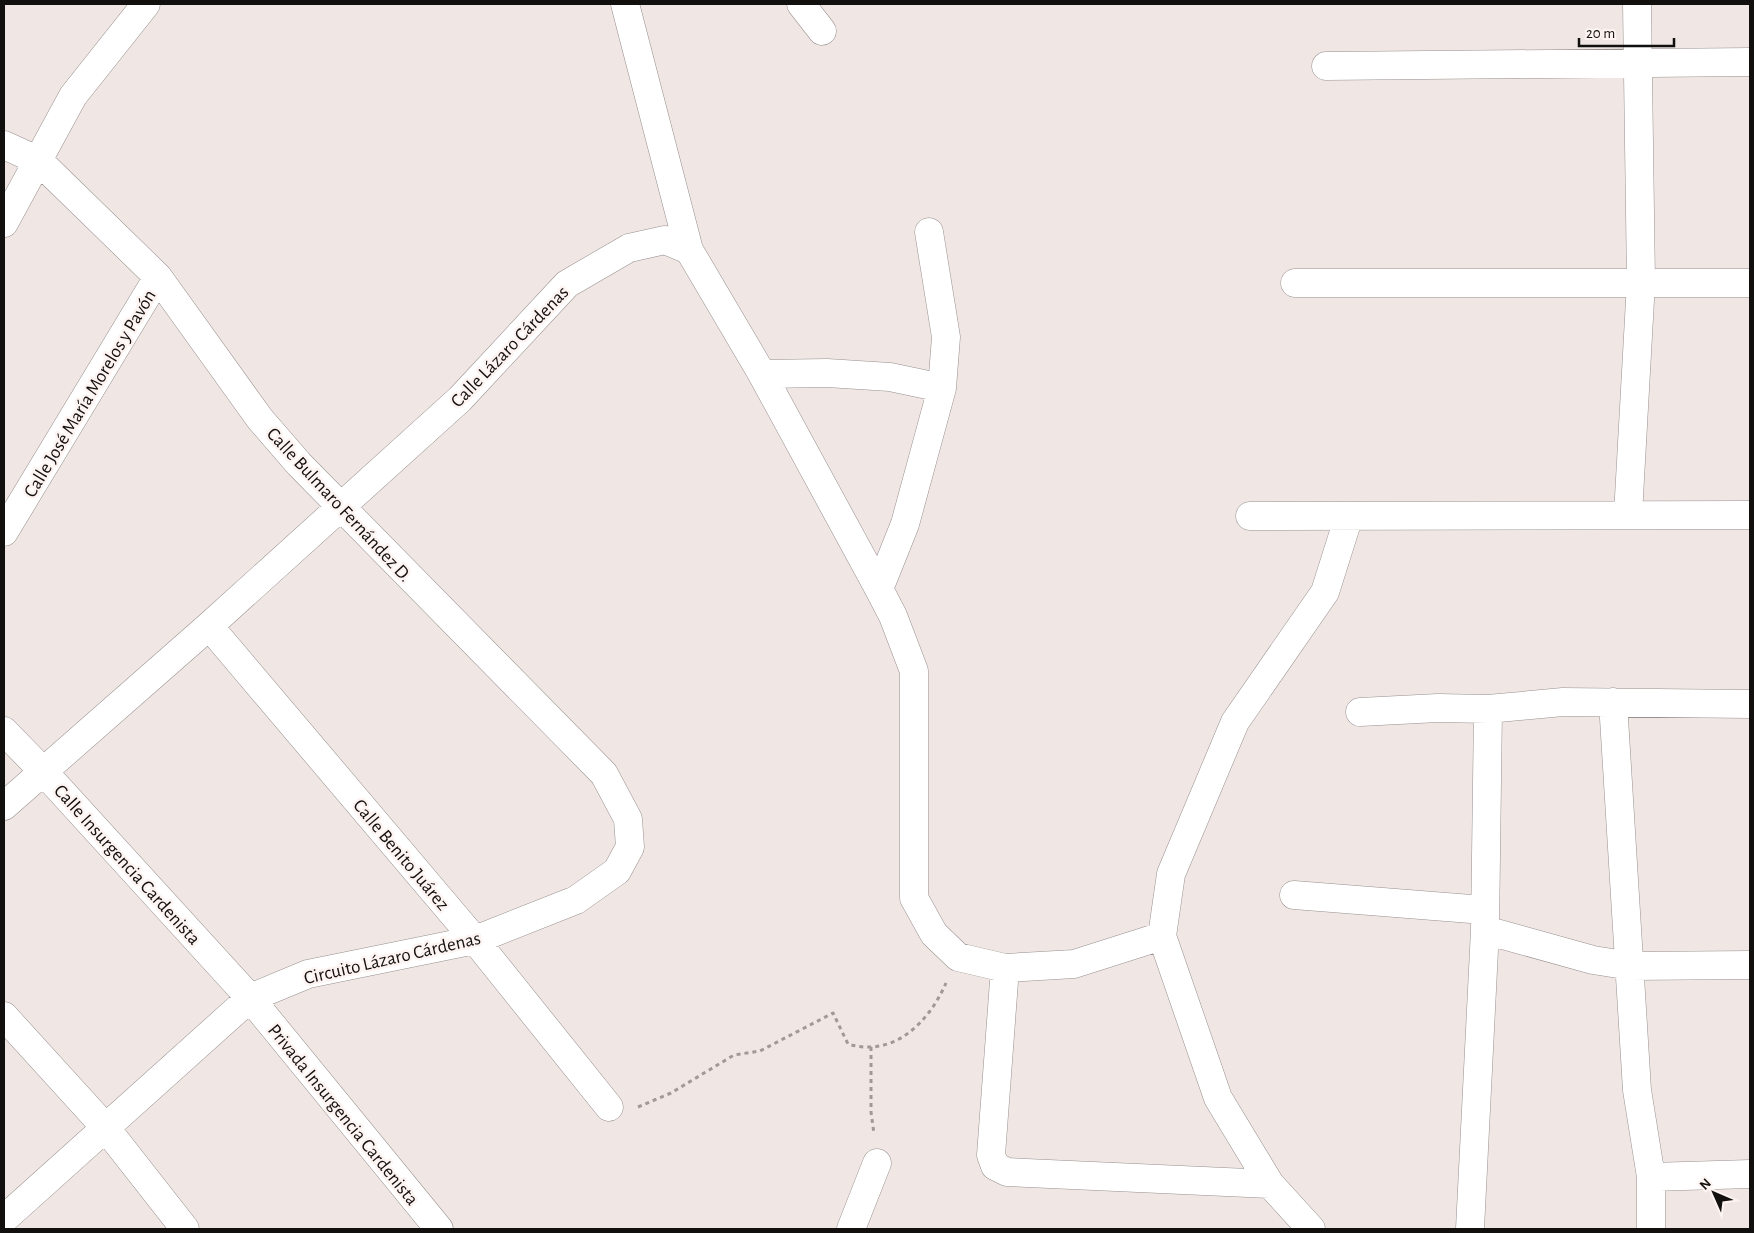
<svg xmlns="http://www.w3.org/2000/svg" width="1754" height="1233" font-family="'Alegreya Sans',sans-serif">
<rect width="100%" height="100%" fill="#f0e7e5"/>
<g fill="none" stroke-linecap="round" stroke-linejoin="round">
<!-- minor casing -->
<g stroke="#98908e" stroke-width="29">
<path id="minor" d="M625,4L689,250L762,374L879,589L893,616L914,671V898L934,934L958,957L1005,968L1074,964L1162,936
M801,4L822,31
M1326,66L1750,62
M4,145L39,161L158,277L260,419L299,464L604,774L628,819L630,847L617,871L576,900L475,940L308,974L250,998L4,1219
M4,223L73,96L146,4
M1295,283H1750
M762,374L827,373L890,377L942,388
M1628,515L1641,282L1637,4
M1250,516L1750,515
M4,532L158,277
M879,589L905,524L942,388L946,337L929,232
M209,626L475,940L609,1107
M1613,702L1637,1090L1651,1177V1229
M1360,712L1438,708L1488,709L1563,702L1750,704
M4,731L42,770L250,998L439,1229
M4,806L209,626L460,399L567,284L629,248L665,240L689,250
M1294,895L1484,910
M1485,930L1593,960L1631,966L1750,965
M1005,968L991,1155L995,1166L1007,1172L1270,1184
M4,1016L105,1127L185,1229
M1651,1177L1750,1174
M851,1229L877,1163
M1311,1229L1270,1184L1218,1098L1162,936L1171,874L1235,722L1325,592L1349,516
M1470,1229L1485,930L1488,709"/>
</g>
<!-- path -->
<path stroke="#a09997" stroke-width="3" stroke-dasharray="4 4" stroke-linecap="butt" d="M871,1047V1112L874,1134
M638,1107L671,1093L734,1055L760,1051L833,1013L848,1044C894,1058 929,1022 946,983"/>
<!-- minor -->
<use href="#minor" stroke="#fff" stroke-width="28"/>
</g>
<g text-anchor="middle" stroke-width="5" stroke-linejoin="round" paint-order="stroke">
<!-- street labels -->
<g font-size="19" fill="#120f0f" stroke="#fdf4f2">
<text transform="translate(509 346) rotate(-46)" y="7">Calle Lázaro Cárdenas</text>
<text transform="translate(89 393) rotate(-59)" y="7">Calle José María Morelos y Pavón</text>
<text transform="translate(340 504) rotate(47)" y="7">Calle Bulmaro Fernández D.</text>
<text transform="translate(402 854) rotate(50)" y="7">Calle Benito Juárez</text>
<text transform="translate(128 864) rotate(48)" y="7">Calle Insurgencia Cardenista</text>
<text transform="translate(392 957) rotate(-13)" y="7">Circuito Lázaro Cárdenas</text>
<text transform="translate(344 1114) rotate(51)" y="7">Privada Insurgencia Cardenista</text>
</g>
</g>
<!-- border -->
<rect width="1754" height="1233" fill="none" stroke="#120f0f" stroke-width="10"/>
<!-- north arrow -->
<g transform="translate(1714 1193) rotate(315)" stroke="#fdf4f2" stroke-width="4" paint-order="stroke">
<path d="M0-4L9 19L0 12L-9 19Z" fill="#120f0f"/>
<text y="-8" font-size="14" font-weight="bold" text-anchor="middle" fill="#120f0f">N</text>
</g>
<!-- scale -->
<path d="M1579 38v8h95v-8" fill="none" stroke="#120f0f" stroke-width="2.5"/>
<text x="1586" y="38" font-size="15" fill="#120f0f" stroke="#fdf4f2" stroke-width="4" paint-order="stroke">20 m</text>
</svg>
